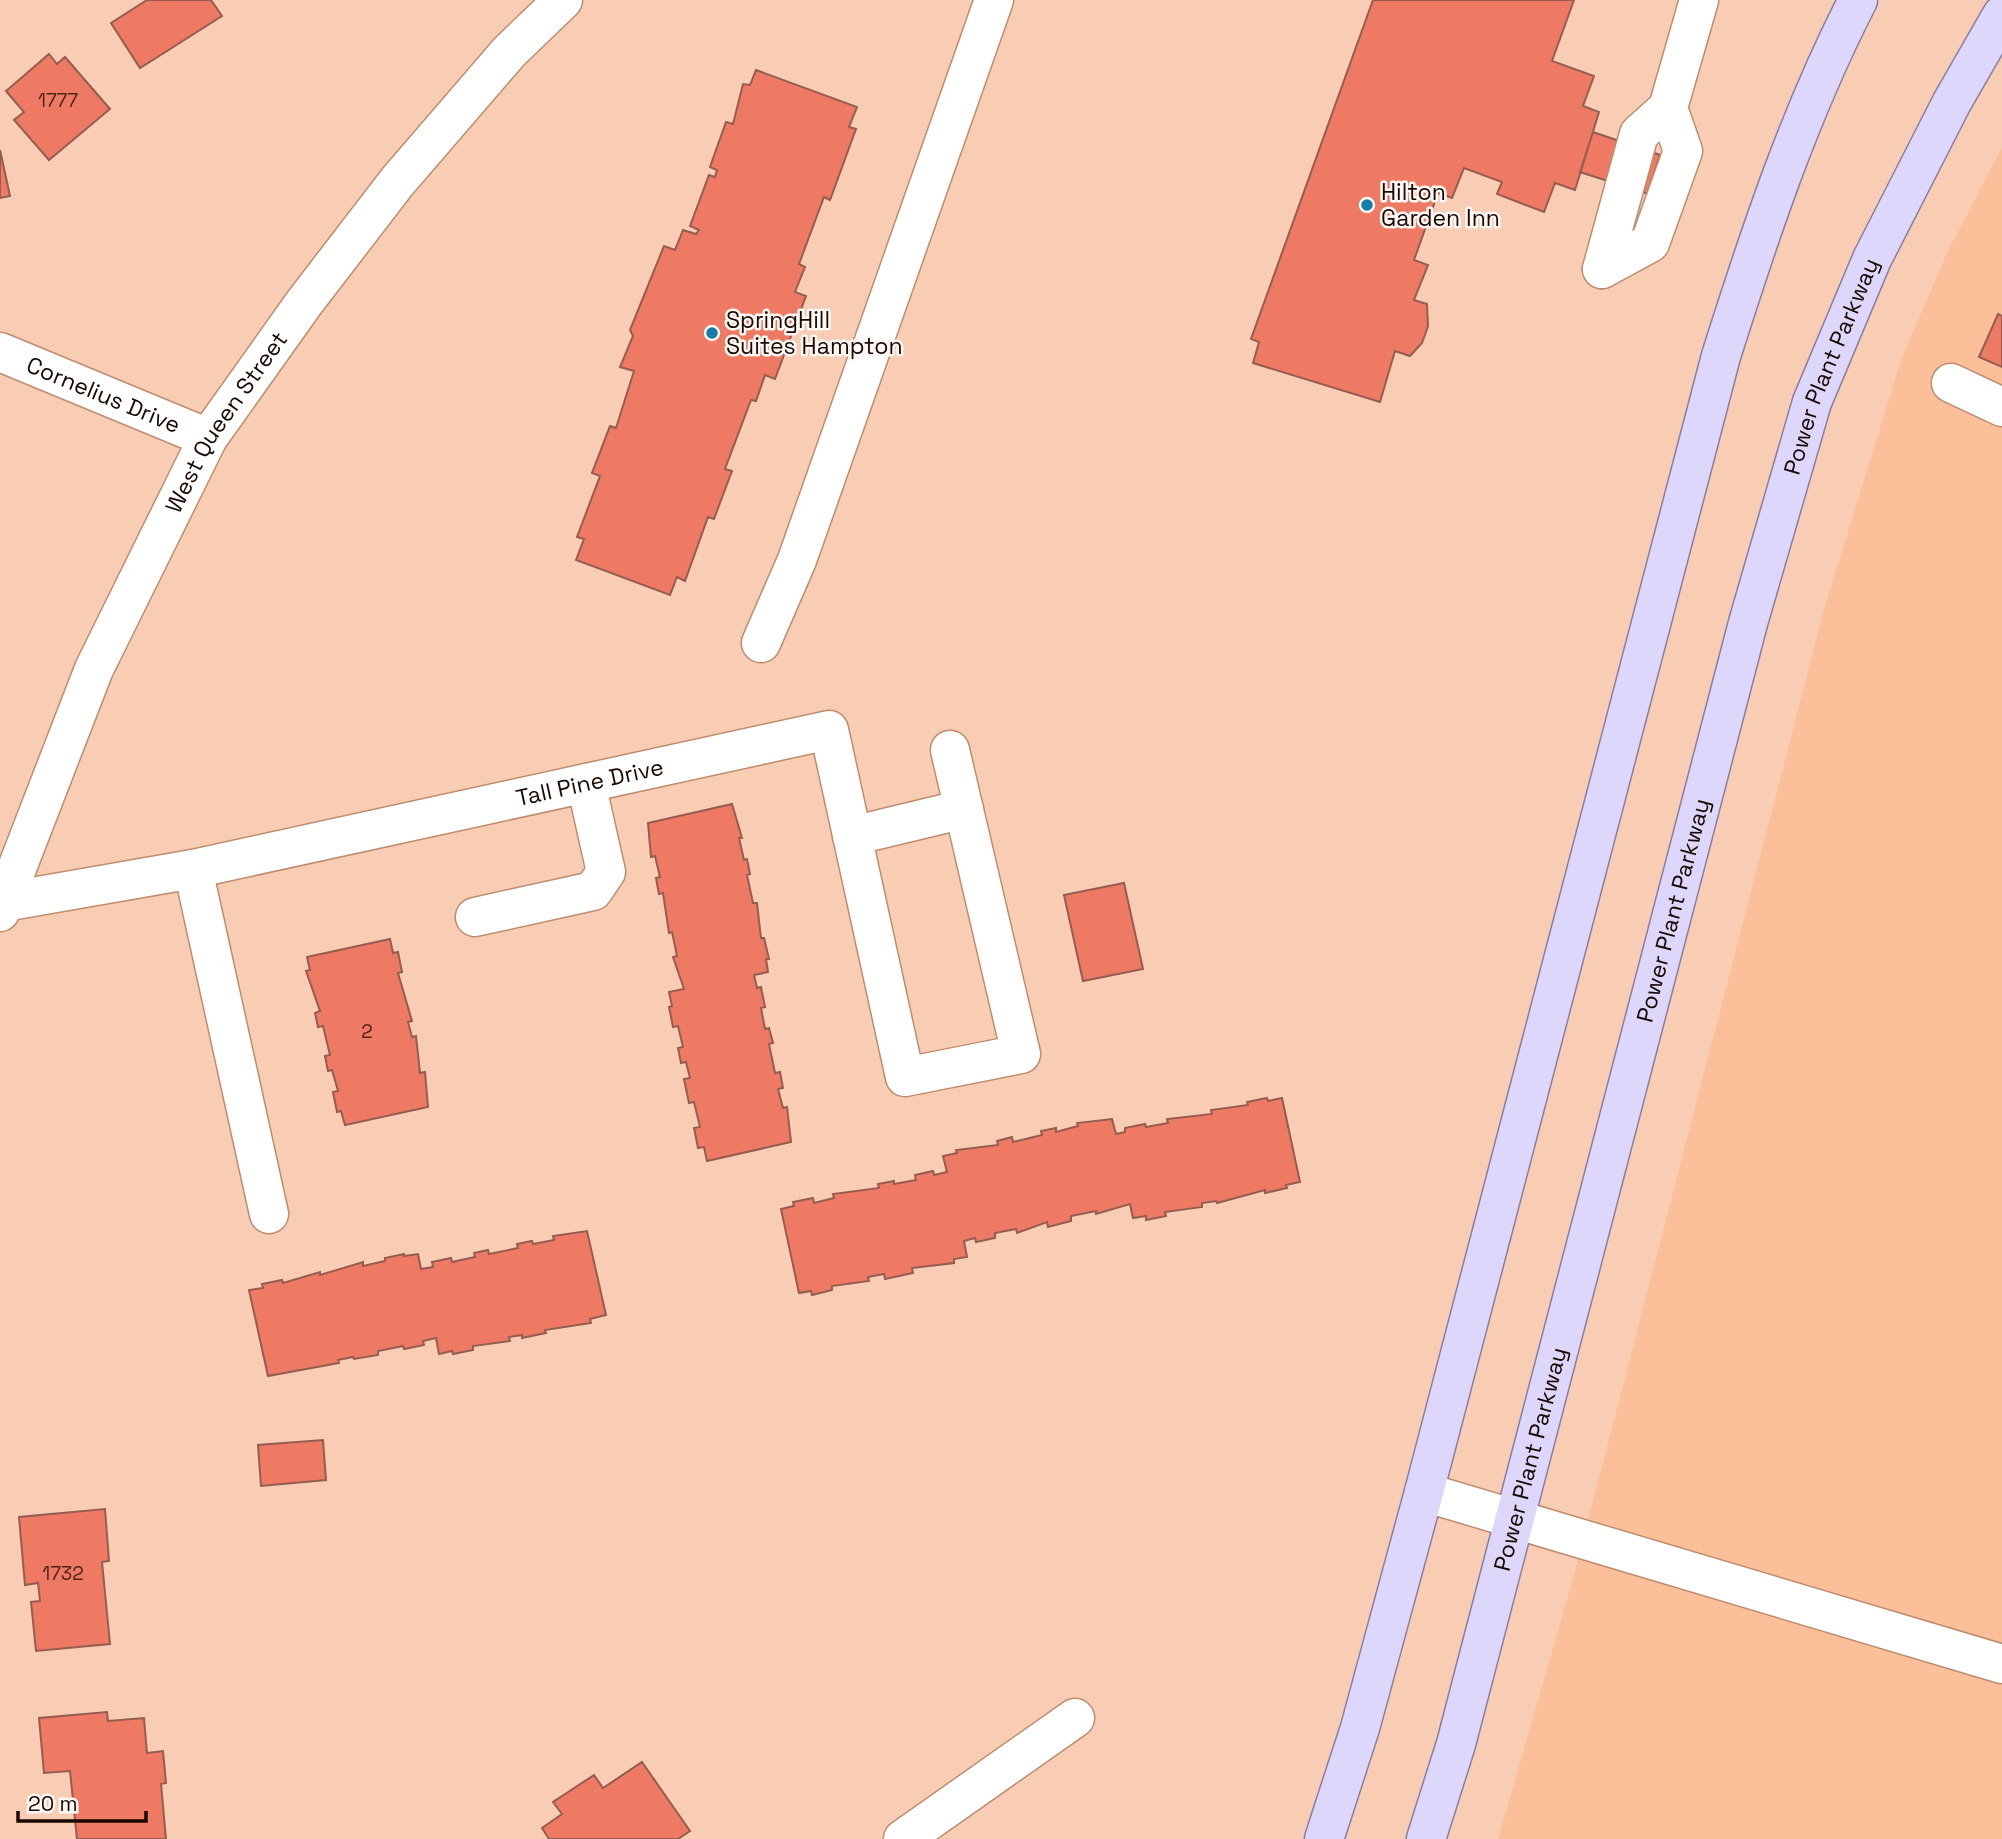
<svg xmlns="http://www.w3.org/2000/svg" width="2002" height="1839" font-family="'Space Grotesk',sans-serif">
<rect width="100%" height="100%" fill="#f9cdb4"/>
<!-- built -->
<path fill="#fbbf9a" d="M2002,147V1839H1498L1572,1582L1825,606L1901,360L1947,253Z"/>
<!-- building -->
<path fill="#ee7a64" stroke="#955d52" stroke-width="2" d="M147,0H211L222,16L140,68L111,23Z
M1373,0H1574L1552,61L1594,76L1583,106L1599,112L1575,190L1555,183L1544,212L1497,194L1502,182L1464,168L1452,198L1438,193L1414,260L1428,265L1414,300L1427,304L1428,326L1422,343L1410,356L1395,351L1380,402L1253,363L1259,342L1251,339Z
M49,54L57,64L65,57L110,109L49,160L14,120L24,112L6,91Z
M756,70L857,107L849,127L856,129L830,200L824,197L799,264L805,267L795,292L806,296L775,379L765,375L756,401L751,400L725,469L732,471L714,519L708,517L685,581L677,577L670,595L576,560L584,539L577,537L600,476L592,473L610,426L616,428L634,371L620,367L633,336L630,330L664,246L675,250L683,230L696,234L699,230L690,226L709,175L715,177L717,170L710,167L726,122L733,124L743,84L750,85Z
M1593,132L1660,155L1648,194L1580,172Z
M0,150L10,196L0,198Z
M1998,314L2002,316V367L1979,357Z
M732,804L742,838H739L744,860L747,859L750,874L747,875L753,903H757L761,938H764L769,959H766L768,972L754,975L757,988L761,987L765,1007L761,1008L765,1029L769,1028L773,1043L769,1044L775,1073L780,1072L783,1088L778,1089L783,1108L787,1107L791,1142L707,1161L704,1147L698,1148L694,1128L700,1127L694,1102L689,1103L684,1079L690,1078L686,1062L681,1063L678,1048L683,1047L678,1026L673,1027L669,1007L672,1006L669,992L684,989L673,957L677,956L672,932L669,933L663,893L659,894L656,878L660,877L655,856L651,857L648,823Z
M1124,883L1143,969L1083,981L1064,895Z
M390,939L393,953L398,952L402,972L398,973L412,1021L408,1022L412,1037L416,1036L420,1073L425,1072L428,1107L345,1125L341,1111L337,1112L333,1092L338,1091L332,1070L328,1071L325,1056L330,1055L323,1026L318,1027L315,1013L320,1011L306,971L310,970L307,957Z
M1267,1098L1268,1101L1282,1098L1300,1182L1286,1185L1287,1188L1265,1193V1190L1217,1203L1216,1201L1202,1203V1207L1165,1212L1166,1216L1146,1220V1216L1133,1218L1130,1204L1096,1214V1211L1071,1216V1221L1048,1227L1047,1222L1017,1233L1016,1229L995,1233V1238L976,1242L975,1238L964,1241L967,1257L954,1259V1263L912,1268L913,1273L885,1279L884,1274L868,1277L869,1281L832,1286V1290L812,1295L811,1291L799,1293L781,1209L794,1206L793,1202L813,1198L814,1203L834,1198L833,1194L879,1188L878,1184L894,1181V1184L916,1180L915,1175L933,1171L934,1175L947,1172L943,1156L957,1153L956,1150L998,1145L997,1141L1012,1137L1013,1142L1042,1135L1041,1131L1056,1128V1132L1078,1126L1077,1123L1112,1119L1116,1134L1125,1132V1128L1145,1124L1146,1127L1168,1123L1167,1119L1212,1114L1211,1110L1248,1105L1247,1102Z
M587,1231L606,1315L590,1319L591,1323L545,1330L546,1333L522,1338V1335L509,1337L510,1341L473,1346V1350L453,1354L452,1351L439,1354L436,1338L423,1341L424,1345L404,1349L403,1346L378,1351V1355L354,1359L353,1357L338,1360L339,1363L268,1376L249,1290L263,1288L262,1284L282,1280L283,1283L320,1272V1275L363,1262V1266L385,1261V1258L404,1254V1256L418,1254L421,1269L433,1267L432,1262L451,1258L452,1262L475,1257L474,1253L488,1250L489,1254L518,1248L517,1244L532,1241L533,1244L554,1240L553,1236Z
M323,1440L326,1480L261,1486L258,1445Z
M105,1509L109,1561L102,1562L110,1644L36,1651L31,1602L40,1601L38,1583L25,1585L19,1517Z
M107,1712L108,1721L144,1718L147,1753L163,1751L166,1783L161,1784L166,1839H77L70,1771L44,1773L39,1718Z
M642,1762L690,1831L678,1839H549L542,1828L562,1814L553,1802L594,1775L603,1788Z"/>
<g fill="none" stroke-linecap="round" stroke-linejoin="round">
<!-- minor casing -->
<g stroke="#bf8c6e" stroke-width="41">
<g id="minor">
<path d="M1602,269L1650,243L1683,151L1668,108L1699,0"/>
<path d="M1602,269L1639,134L1668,108"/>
<path id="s1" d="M0,352L208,438"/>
<path d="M1951,383L2002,407"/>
<path d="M761,643L797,560L994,0"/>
<path d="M852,836L964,809"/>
<path d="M193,869L269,1214"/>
<path id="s2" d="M4,902L193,869L829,730L905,1077L1021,1054L950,750"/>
<path id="s3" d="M0,912L94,669L208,438L304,303L397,182L509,52L563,0"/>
<path d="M475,917L593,891L606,872L586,783"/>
<path d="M1424,1492L2002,1664"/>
<path d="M903,1839L1075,1718"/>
</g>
</g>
<!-- major casing -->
<g stroke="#897da2" stroke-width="41">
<g id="major">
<path d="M1324,1839L1360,1728L1424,1492L1721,356C1760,233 1799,115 1858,0"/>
<path id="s4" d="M1426,1839L1456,1744L1748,623L1812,402L1872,259L1952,102L2002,15"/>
</g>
</g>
<!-- minor -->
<use href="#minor" stroke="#fff" stroke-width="38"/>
<!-- major -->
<use href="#major" stroke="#ddd7fb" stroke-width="38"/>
</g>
<!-- markers -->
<g fill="#157da7" stroke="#fdf7f4" stroke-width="2.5">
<circle cx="1367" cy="205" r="7"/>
<circle cx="712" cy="333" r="7"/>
</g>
<g text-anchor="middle" stroke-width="5" stroke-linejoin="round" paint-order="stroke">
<!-- number labels -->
<g font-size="19" fill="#4e241a">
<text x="58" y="107">1777</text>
<text x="367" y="1038">2</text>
<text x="63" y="1580">1732</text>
</g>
<!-- poi labels -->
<g font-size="23" fill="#190701" stroke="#fdf7f4" text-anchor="start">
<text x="1381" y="200">Hilton<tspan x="1381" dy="26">Garden Inn</tspan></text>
<text x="726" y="328">SpringHill<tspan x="726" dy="26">Suites Hampton</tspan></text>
</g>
<!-- street labels -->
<g font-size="23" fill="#190701" stroke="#fdf7f4">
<text dy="8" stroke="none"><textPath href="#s4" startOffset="1528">Power Plant Parkway</textPath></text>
<text dy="8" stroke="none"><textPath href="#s1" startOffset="112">Cornelius Drive</textPath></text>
<text dy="8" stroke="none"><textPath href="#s3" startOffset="541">West Queen Street</textPath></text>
<text dy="8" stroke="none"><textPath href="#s2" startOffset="598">Tall Pine Drive</textPath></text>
<text dy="8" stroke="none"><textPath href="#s4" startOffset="961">Power Plant Parkway</textPath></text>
<text dy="8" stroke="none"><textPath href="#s4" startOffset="394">Power Plant Parkway</textPath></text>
</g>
</g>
<!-- scale -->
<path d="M18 1811v10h128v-10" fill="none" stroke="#190701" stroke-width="3.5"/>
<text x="28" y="1811" font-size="21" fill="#190701" stroke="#fdf7f4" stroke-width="5" paint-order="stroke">20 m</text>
</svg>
